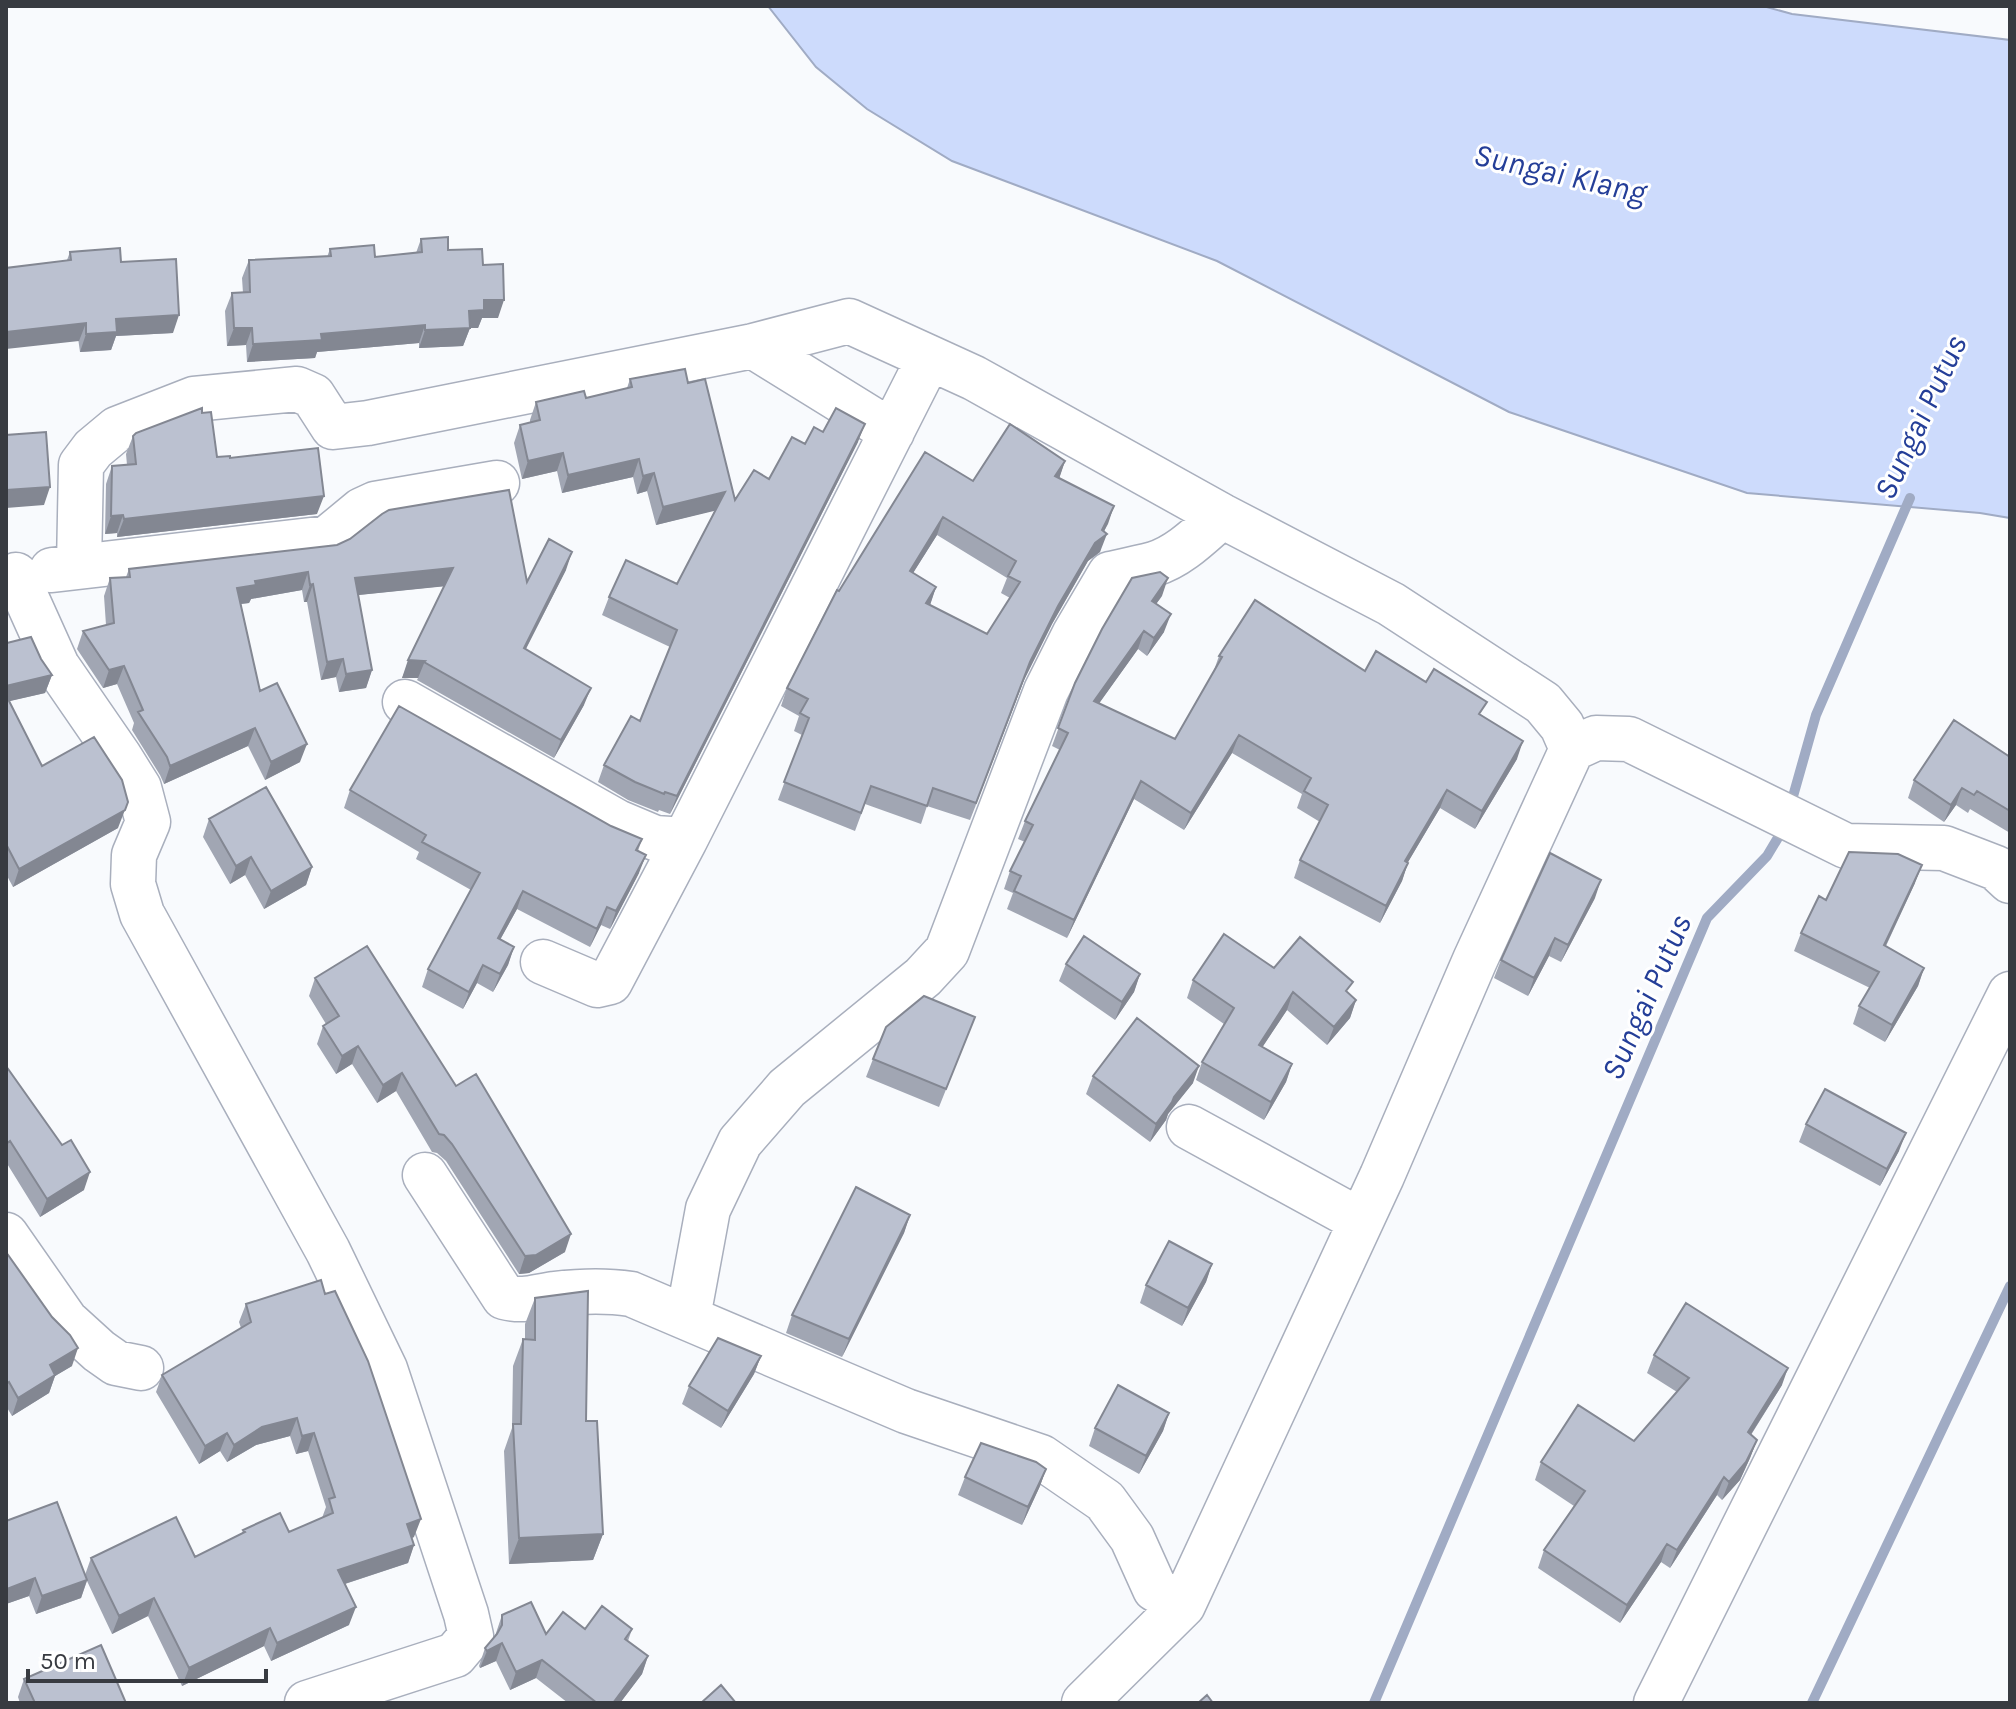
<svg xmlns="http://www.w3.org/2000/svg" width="2016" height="1709" font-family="Karla,sans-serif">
<rect width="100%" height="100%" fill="#f8fafd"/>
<!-- water -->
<path fill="#cddbfc" stroke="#a0abc4" stroke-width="2" d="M768,6H1763L1792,14L2010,40V518L1980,513L1747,493L1509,412L1217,261L952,161L867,109L816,67Z"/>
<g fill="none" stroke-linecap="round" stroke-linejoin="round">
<!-- stream -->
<path stroke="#a0abc4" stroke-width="10" d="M1790,807L1816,715L1910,498
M1374,1703L1707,918L1767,856L1785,826
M1812,1703L2010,1286"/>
<!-- minor casing -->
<g stroke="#a9afbd" stroke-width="47">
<path id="minor" d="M753,346L892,432
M79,566L81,465L93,449L117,429L194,399L297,389L313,396L333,427L368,423L753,346L849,321L974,378L1222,516L1391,604L1543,703L1562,726L1572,749L1475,960L1382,1176L1183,1605L1084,1703
M52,570L328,538L362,510L375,504L497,483
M16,575L57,666L119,756L139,788L148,822L134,855L133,884L142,914L328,1251L385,1369L466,1614L471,1636L455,1655L307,1703
M405,702L617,822L655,838L685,840L929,358
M1572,749L1596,738L1629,739L1846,846L1944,848L1996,868L2010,881
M543,962L597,985L610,982L685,840
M1189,1127L1361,1221
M425,1175L504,1297C525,1302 533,1297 554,1294C580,1291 606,1290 631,1294L906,1411L1041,1457L1105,1501L1132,1538L1155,1589L1183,1605
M6,1235L66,1321L99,1351L116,1363L141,1368
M688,1317L708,1209L740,1142L787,1088L923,977L947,951L1046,691L1074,635L1110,574C1124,571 1139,568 1154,564C1180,556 1201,534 1222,516
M1656,1703L2010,994"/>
</g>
<!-- minor -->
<use href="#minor" stroke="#fff" stroke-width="44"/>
</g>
<!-- wall -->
<path fill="#a1a6b3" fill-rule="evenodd" d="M421,239L483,265L498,318H482L478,328H470L463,346L419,348V343L317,352L315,358L247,362L246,345L227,346L225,311L232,293H243L242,278L249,260L327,257L330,249L375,257L416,253Z
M70,252L121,262L173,333L116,336L111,350L80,352L67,260Z
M630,379L688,383L735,500L769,479L805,444L823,432L858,442L670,814L659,810L658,812L628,800L598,782L604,765L640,721L670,647L602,615L609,597L677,584L715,510L656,525L647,491L637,494L633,477L562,493L557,471L522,479L514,443L520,425L530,423V420L536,402L586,398L627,388Z
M202,413L217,457L230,458L317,514L117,537V533L105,534L106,484L112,466L127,465L126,454L133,436Z
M1065,461L1059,478L1114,506L1104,532L1100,552L1088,561L1052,624L1024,680L970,820L927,806L921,824L865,804L855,831L778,800L802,735L794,731L799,716L781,706L787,688L839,591L973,481ZM937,535L1007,578L1001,593L1010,598L987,634L930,605L936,587L913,573Z
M337,545L527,582L566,570L526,649L584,705L554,758L417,680L418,678H402L444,586L358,595L372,670L366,688L339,692L336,677L321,680L307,602H304L302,590L251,599L249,603L241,604L260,691L300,762L265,780L248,746L164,784L160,775L132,730L134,723L117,684L103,688L77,649L83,631L106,625L104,596L110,578L126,577L129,569Z
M1162,596L1156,604L1164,632L1147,656L1138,649L1099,703L1175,739L1213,673L1219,656L1365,671L1482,715L1517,759L1475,829L1440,808L1408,862L1402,881L1380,923L1294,878L1300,860L1320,822L1297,808L1302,794L1232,753L1184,830L1134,799L1067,938L1007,909L1013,893L1004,889L1010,871L1025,842L1018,839L1025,821L1060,750L1052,746L1075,683Z
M6,635L7,643L41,659L52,675L45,693L9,701L42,766L118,828L13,887L6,874Z
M2010,757V833L1970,809L1968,813L1956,805L1944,822L1908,798L1914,780Z
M350,790L611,826L642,839L638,851L639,873L610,929L601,925L590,947L517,909L500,940L514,947L508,965L493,992L477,983L463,1009L422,987L428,969L471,890L416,859L419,852L344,808Z
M209,819L312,867L306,885L264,909L245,875L230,884L203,837Z
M1915,883L1886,946L1924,968L1918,986L1885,1042L1853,1024L1859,1006L1870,988L1794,951L1801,933L1826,900Z
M1595,898L1561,962L1549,956L1528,996L1494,978L1501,960Z
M1066,964L1140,974L1134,992L1115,1020L1059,981Z
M1274,968L1349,994L1356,1000L1350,1018L1327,1045L1287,1010L1262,1047L1292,1064L1286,1082L1264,1120L1196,1080L1202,1062L1224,1024L1187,998L1193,980Z
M315,978L456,1086L565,1252L529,1273L519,1274L446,1161L437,1153L432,1152L396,1091L377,1103L352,1064L336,1074L317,1044L323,1026L326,1024L309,996Z
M975,1017L939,1107L866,1077L873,1059Z
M6,1066L84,1190L40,1217L6,1162Z
M1093,1076L1193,1083L1168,1114L1166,1120L1150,1142L1086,1094Z
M1806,1124L1899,1151L1880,1186L1799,1142Z
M910,1215L904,1233L842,1357L786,1333L792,1315Z
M6,1252L72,1366L55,1376L49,1393L12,1416L6,1406Z
M1212,1264L1206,1282L1182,1326L1140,1303L1146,1285Z
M325,1294L414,1537L412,1538L414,1545L408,1563L345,1584L349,1625L271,1661L264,1646L182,1686L148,1616L112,1634L87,1581L81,1598L36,1614L29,1596L6,1604V1521L85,1575L91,1558L195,1557L242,1533L243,1530L289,1532L322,1518L326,1507L308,1451L296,1454L290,1436L256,1445L227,1462L220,1451L199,1464L156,1392L162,1375L241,1328L239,1322L246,1304Z
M535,1298L586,1421L603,1534L593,1560L509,1564L504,1451L512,1428L513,1366L523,1339H525V1324Z
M1654,1355L1782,1385L1751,1435L1757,1440L1750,1458L1740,1480L1722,1500L1717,1495L1670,1568L1661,1562L1620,1623L1538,1568L1544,1550L1574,1506L1535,1480L1541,1462L1634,1441L1677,1392L1647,1373Z
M761,1356L754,1374L721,1428L682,1404L689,1386Z
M1169,1413L1163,1431L1139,1474L1089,1446L1095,1428Z
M1046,1469L1040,1486L1022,1525L958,1495L965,1477Z
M502,1615L546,1634L585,1629H632L628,1641L648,1656L642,1674L620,1703H568L536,1678L510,1690L496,1661L480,1668L479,1666L485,1648L495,1636Z
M24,1679L126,1703H20L18,1697Z"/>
<!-- shaded-wall -->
<path fill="#838792" d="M484,300H504L498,318H482L478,328H470L463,346L419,348L425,330L469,311Z
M179,315L173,333L116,336L111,350L80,352L86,334L116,319Z
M86,323L79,341L6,349V332Z
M425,325L419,343L317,352L315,358L247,362L253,344L321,334Z
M234,328H252L246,345L227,346Z
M865,424L858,442L670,814L677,796Z
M563,453L557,471L522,479L528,461Z
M639,459L633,477L562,493L568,475Z
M1065,461L1059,479L1055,476Z
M654,473L647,491L637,494L643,476Z
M50,487L44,505L6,508V490Z
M725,492L718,510L656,525L663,507Z
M324,496L317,514L117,537L124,519Z
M1114,506L1108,524L1099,540L1107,534L1100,552L1088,561L1052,624L1024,680L970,820L1030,662L1058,606Z
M123,515L117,533L105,534L111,516Z
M943,517L937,535L903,589L910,571Z
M572,552L566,570L517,666L524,648Z
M453,568L447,586L349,596L355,578Z
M308,572L302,590L251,599L249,603L231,605L237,588L255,581Z
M1168,578L1162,596L1145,619L1152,601Z
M313,584L307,602H304L310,585Z
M936,587L930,605L926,603Z
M1171,614L1164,632L1147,656L1154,638Z
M1144,631L1138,649L1088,719L1094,701Z
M343,659L336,677L321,680L327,662Z
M408,660L425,661L418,678H402Z
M124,666L117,684L103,688L109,670Z
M372,670L366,688L339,692L346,674Z
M52,675L45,693L6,702V686Z
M591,688L584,705L554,758L561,740Z
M255,728L248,746L164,784L170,766Z
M1239,735L1232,753L1184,830L1191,813Z
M1523,741L1517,759L1475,829L1482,811Z
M307,744L300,762L265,780L271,762Z
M1141,781L1134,799L1067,938L1074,920Z
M1962,788L1956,805L1944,822L1951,805Z
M1447,790L1440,808L1398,879L1405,861Z
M128,802L118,828L13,887L19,869Z
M646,855L639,873L610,929L616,911Z
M251,857L245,875L230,884L236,866Z
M1408,863L1402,881L1380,923L1386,906Z
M1922,865L1915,883L1878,962L1884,945Z
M312,867L306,885L264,909L271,891Z
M1601,880L1595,898L1561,962L1568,945Z
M523,891L517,909L491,956L498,938Z
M607,907L601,925L590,947L597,929Z
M1555,938L1549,956L1528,996L1534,978Z
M514,947L508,965L493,992L500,974Z
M483,965L477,983L463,1009L469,992Z
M1924,968L1918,986L1885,1042L1892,1025Z
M1140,974L1134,992L1115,1020L1122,1002Z
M1293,992L1287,1010L1252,1063L1259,1045Z
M1356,1000L1350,1018L1327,1045L1334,1027Z
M358,1046L352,1064L336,1074L342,1056Z
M1292,1064L1286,1082L1264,1120L1271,1102Z
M1199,1066L1193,1083L1168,1114L1166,1120L1150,1142L1156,1124L1174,1097Z
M402,1073L396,1091L377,1103L383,1085Z
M1906,1133L1899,1151L1880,1186L1887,1169Z
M90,1172L84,1190L40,1217L47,1199Z
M910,1215L904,1233L842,1357L849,1339Z
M571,1234L565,1252L529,1273L519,1274L525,1256Z
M1212,1264L1206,1282L1182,1326L1188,1308Z
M78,1348L72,1366L55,1376L49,1393L12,1416L18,1398L50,1365Z
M761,1356L754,1374L721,1428L728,1411Z
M1788,1368L1782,1385L1741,1450L1748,1432Z
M1169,1413L1163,1431L1139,1474L1146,1456Z
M297,1418L290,1436L256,1445L227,1462L234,1445L262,1427Z
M227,1433L220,1451L199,1464L205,1446Z
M314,1433L308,1451L296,1454L302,1436Z
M1757,1440L1750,1458L1740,1480L1722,1500L1729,1482Z
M1046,1469L1040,1486L1022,1525L1028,1507Z
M1724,1477L1717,1495L1670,1568L1677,1550Z
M421,1519L414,1537L401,1542L407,1524Z
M603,1534L593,1560L509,1564L519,1538Z
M1667,1544L1661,1562L1620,1623L1627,1605Z
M414,1545L408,1563L332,1588L338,1570Z
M35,1578L29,1596L6,1604L7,1589Z
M87,1580L81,1598L36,1614L42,1596Z
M154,1598L148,1616L112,1634L119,1616Z
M356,1607L349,1625L271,1661L277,1643Z
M270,1628L264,1646L182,1686L189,1668Z
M502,1643L496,1661L480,1668L487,1651Z
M648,1656L642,1674L620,1703H613Z
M542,1660L536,1678L510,1690L516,1672Z"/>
<!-- building -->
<path fill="#bbc1d0" stroke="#838792" stroke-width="2" fill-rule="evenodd" d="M448,237V250L482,249L483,265L503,264L504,300H484V310L469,311L470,328L425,330V325L321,334L322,340L253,344L252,328H234L232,293L250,292L249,260L331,256L330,249L374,245L375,257L422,252L421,239Z
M120,248L121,262L176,259L179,315L116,319L117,332L86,334V323L6,332V268L71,260L70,252Z
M685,369L688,383L705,379L735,500L754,470L769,479L792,437L805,444L814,427L823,432L836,408L865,424L677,796L665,792L664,794L635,782L604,765L631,716L640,721L677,630L609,597L626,560L677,584L725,492L663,507L654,473L643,476L639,459L568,475L563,453L528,461L520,425L540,420L536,402L584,391L586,398L632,387L630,379Z
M202,408V413L211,412L217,457L230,456V458L318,448L324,496L124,519L123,515L111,516L112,466L136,464L133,436L136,433Z
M1010,424L1065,461L1055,476L1114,506L1102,530L1107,534L1095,543L1058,606L1030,662L976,803L933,788L927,806L871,786L861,813L784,782L809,718L800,713L808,699L787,688L837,590L839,591L925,452L973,481ZM943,517L1016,561L1008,576L1020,582L987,634L926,603L936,587L910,571Z
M46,432L50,487L6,490V435Z
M509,490L527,582L549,539L572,552L524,648L591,688L561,740L424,662L425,661L408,660L453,568L355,578L372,670L346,674L343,659L327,662L313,584L310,585L308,572L255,581L256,585L237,588L260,691L277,683L307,744L271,762L255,728L170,766L167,757L138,712L143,710L124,666L109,670L83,631L114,623L110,578L130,577L129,569L337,545L350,539L382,514L389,510Z
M1160,572L1168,578L1152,601L1171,614L1154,638L1144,631L1094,701L1175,739L1222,657L1219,656L1255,600L1365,671L1376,651L1426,682L1434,669L1487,702L1479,714L1523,741L1482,811L1447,790L1405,861L1408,863L1386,906L1300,860L1328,805L1304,791L1311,778L1239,735L1191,813L1141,781L1074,920L1014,891L1021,876L1010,871L1033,825L1025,821L1068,733L1058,728L1075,683L1102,629L1132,578Z
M6,635L7,643L31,637L41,659L52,675L6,686Z
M6,695L42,766L94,737L122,780L128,802L125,810L19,869L6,844Z
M399,706L611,826L642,839L636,850L646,855L616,911L607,907L597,929L523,891L498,938L514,947L500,974L483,965L469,992L428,969L480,873L422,842L426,835L350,790Z
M1954,720L2010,757V811L1977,791L1974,795L1962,788L1951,805L1914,780Z
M266,787L312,867L271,891L251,857L236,866L209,819Z
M1849,852L1898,854L1922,865L1884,945L1924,968L1892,1025L1859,1006L1879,972L1801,933L1819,896L1826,900Z
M1550,853L1601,880L1568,945L1555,938L1534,978L1501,960Z
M1224,934L1274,968L1300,937L1353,982L1346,991L1356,1000L1334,1027L1293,992L1259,1045L1292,1064L1271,1102L1202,1062L1234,1008L1193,980Z
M1084,936L1140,974L1122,1002L1066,964Z
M367,946L456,1086L476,1074L571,1234L536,1255L525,1256L452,1144L444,1135L439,1134L402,1073L383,1085L358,1046L342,1056L323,1026L339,1016L315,978Z
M924,996L975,1017L946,1089L873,1059L886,1027Z
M1137,1018L1199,1066L1174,1097L1172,1102L1156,1124L1093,1076Z
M6,1066L62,1145L71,1140L90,1172L47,1199L10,1141L6,1144Z
M1825,1089L1906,1133L1887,1169L1806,1124Z
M856,1187L910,1215L849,1339L792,1315Z
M1169,1241L1212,1264L1188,1308L1146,1285Z
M6,1252L52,1317L70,1335L78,1348L50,1365L55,1375L18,1398L9,1382L6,1384Z
M321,1280L325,1294L335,1291L368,1361L421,1519L407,1524L414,1545L338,1570L356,1607L277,1643L270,1628L189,1668L154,1598L119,1616L91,1558L176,1517L195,1557L245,1532L243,1530L280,1513L289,1532L333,1513L329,1499L335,1497L314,1433L302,1436L297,1418L262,1427L234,1445L227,1433L205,1446L162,1375L251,1322L246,1304Z
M588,1291L586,1421H597L603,1534L519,1538L513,1424H521L523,1339L535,1340V1298Z
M1686,1303L1788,1368L1748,1432L1757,1440L1746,1462L1729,1482L1724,1477L1677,1550L1667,1544L1627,1605L1544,1550L1585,1491L1541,1462L1578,1405L1634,1441L1689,1378L1654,1355Z
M718,1338L761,1356L728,1411L689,1386Z
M1118,1385L1169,1413L1146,1456L1095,1428Z
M981,1443L1036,1462L1046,1469L1028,1507L965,1477Z
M57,1502L87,1580L42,1596L35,1578L7,1589L6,1521Z
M531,1602L546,1634L563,1612L585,1629L602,1606L632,1629L625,1639L648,1656L613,1703H597L542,1660L516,1672L502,1643L487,1651L485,1648L497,1634L502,1625V1615Z
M101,1645L126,1703H35L24,1679Z
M721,1685L736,1703H701Z
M1207,1695L1213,1703H1198Z"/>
<g text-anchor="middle" stroke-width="6" stroke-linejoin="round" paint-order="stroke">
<!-- water labels -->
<g font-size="32" font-style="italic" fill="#243e98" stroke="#fff">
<text transform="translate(1560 173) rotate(13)" y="11">Sungai Klang</text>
<text transform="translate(1920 417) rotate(-65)" y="11">Sungai Putus</text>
<text transform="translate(1646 997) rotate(-66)" y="11">Sungai Putus</text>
</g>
</g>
<!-- border -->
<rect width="2016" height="1709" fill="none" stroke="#383b41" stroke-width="16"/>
<!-- scale -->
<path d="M28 1669v12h238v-12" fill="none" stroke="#383b41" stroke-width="4"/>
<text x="40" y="1669" font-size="24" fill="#383b41" stroke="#ffffff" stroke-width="6" paint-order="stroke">50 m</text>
</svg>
